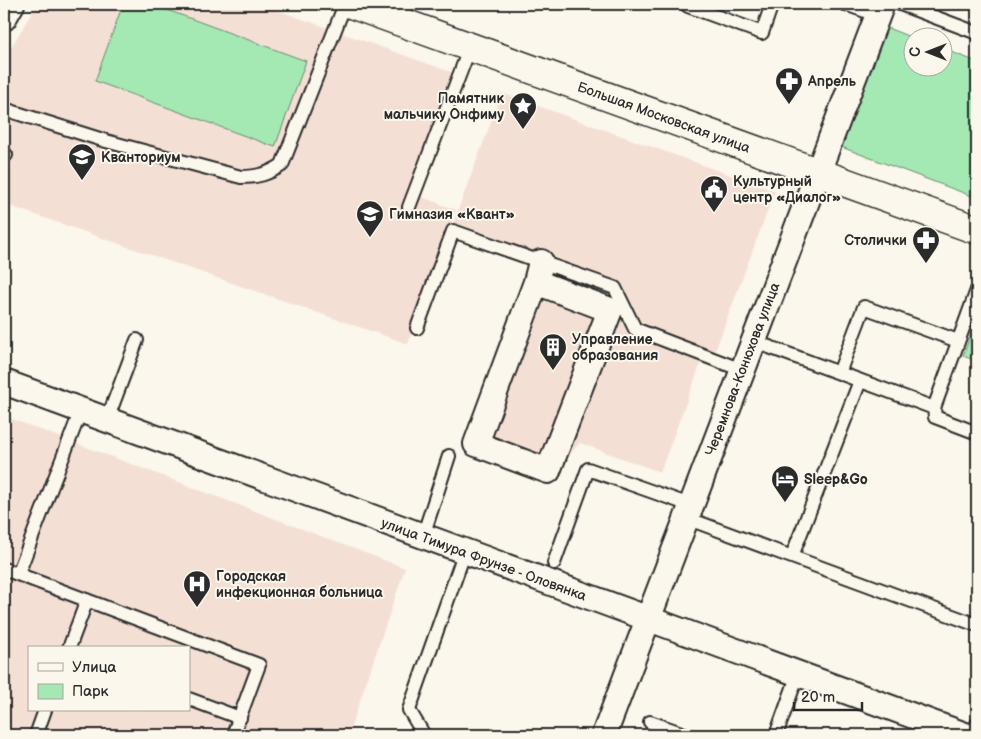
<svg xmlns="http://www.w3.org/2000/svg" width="981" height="739" font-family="'Balsamiq Sans',sans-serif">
<rect width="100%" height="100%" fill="#fbf7ec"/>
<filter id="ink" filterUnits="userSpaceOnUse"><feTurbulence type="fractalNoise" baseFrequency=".02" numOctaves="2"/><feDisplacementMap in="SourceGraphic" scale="10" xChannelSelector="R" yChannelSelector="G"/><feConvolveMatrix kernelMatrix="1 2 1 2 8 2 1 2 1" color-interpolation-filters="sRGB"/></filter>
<g filter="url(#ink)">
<!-- built -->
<path fill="#f4dfd5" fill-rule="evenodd" d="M37,4H260L454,73L409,192L456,210L408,344L4,204V59Z
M502,93L775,191L714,354L638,326L619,284L452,226Z
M535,273L607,295L630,336L701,363L660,472L580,443L551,475L473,445Z
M4,416L405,568L350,730L365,735H4ZM29,648H189V710H29Z"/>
<!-- green -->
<path fill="#a4e8b3" stroke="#688a6f" d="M123,4H151L306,61L275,147L95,81Z
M880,25L913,38L914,68H944V49L977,62V198L836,145Z
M977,316V361L963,356Z"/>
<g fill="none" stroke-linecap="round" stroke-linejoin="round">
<!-- lane casing -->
<g stroke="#2b2b2b" stroke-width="16">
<path id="lane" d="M845,4L877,15
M900,4L977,33
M688,6L762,33L772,4
M4,109L106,141L241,177C258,177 268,174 282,165L345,4
M4,154L6,155
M409,207L470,47
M977,290L934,408L935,417L977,433
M417,328L453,231L615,288L635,329L742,370
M753,341L934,408
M839,373L864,307L958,341
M107,420L137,340
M686,518L977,625
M423,536L449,456
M792,556L860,381
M554,563L588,469L690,505
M4,569L259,665L233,735
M18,574L81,410
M69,648L87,600
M189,699L240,718
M650,722L687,735
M36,735L45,710
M424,735L409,710L465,551
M776,735L798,674
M974,735L977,724"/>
</g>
<!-- street casing -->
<g stroke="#2b2b2b" stroke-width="28">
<path id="street" d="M4,18L12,4
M536,282L610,310L548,471L476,444L536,282L541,262
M4,382L965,735
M604,735L882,4"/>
</g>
<!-- secondary casing -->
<g stroke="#2b2b2b" stroke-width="31">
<path id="secondary" d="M351,4L977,230"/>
</g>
<!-- lane -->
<use href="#lane" stroke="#fbf7ec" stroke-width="12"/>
<!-- street -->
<use href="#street" stroke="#fbf7ec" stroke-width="24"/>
<!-- secondary -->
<use href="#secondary" stroke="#fbf7ec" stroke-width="28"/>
</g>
</g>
<!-- icons -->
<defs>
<g id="pharmacy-pin" transform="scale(1.4375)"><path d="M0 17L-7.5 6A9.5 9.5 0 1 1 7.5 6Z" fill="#2b2b2b" stroke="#fbf7ec"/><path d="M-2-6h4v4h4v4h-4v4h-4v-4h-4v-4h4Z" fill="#fff"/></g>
<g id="sight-pin" transform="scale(1.4375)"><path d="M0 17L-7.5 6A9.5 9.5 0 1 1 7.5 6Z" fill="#2b2b2b" stroke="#fbf7ec"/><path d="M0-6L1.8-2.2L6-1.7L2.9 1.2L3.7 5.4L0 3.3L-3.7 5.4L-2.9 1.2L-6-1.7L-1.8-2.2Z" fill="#fff"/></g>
<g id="university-pin" transform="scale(1.4375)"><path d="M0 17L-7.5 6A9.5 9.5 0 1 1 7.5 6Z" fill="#2b2b2b" stroke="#fbf7ec"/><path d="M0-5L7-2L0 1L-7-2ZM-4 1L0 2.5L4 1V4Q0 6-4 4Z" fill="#fff"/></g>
<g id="civic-pin" transform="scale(1.4375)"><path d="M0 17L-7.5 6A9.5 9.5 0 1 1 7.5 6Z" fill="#2b2b2b" stroke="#fbf7ec"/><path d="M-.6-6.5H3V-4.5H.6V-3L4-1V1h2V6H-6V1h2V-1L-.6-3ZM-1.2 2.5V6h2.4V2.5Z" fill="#fff"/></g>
<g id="school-pin" transform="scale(1.4375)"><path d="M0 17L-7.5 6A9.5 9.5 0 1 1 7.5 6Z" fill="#2b2b2b" stroke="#fbf7ec"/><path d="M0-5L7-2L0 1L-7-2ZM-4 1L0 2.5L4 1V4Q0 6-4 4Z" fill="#fff"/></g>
<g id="building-pin" transform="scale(1.4375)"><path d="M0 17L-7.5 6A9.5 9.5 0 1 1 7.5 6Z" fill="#2b2b2b" stroke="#fbf7ec"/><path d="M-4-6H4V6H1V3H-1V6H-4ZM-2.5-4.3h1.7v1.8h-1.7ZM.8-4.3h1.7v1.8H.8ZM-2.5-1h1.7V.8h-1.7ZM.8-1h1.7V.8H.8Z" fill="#fff"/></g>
<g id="hotel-pin" transform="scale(1.4375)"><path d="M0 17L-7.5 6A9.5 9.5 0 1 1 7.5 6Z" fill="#2b2b2b" stroke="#fbf7ec"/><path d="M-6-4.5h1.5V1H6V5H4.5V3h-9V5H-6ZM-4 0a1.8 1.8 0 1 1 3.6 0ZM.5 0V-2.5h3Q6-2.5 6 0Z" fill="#fff"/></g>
<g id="hospital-pin" transform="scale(1.4375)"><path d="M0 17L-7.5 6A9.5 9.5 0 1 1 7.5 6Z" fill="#2b2b2b" stroke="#fbf7ec"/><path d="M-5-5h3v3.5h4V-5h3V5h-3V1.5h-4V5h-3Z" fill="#fff"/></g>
</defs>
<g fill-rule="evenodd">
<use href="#pharmacy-pin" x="789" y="81"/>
<use href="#sight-pin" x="523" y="106"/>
<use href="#university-pin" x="82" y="157"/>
<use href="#civic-pin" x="714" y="189"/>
<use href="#school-pin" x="370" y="214"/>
<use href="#pharmacy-pin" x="926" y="240"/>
<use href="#building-pin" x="553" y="347"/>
<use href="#hotel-pin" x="785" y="479"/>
<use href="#hospital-pin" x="197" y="584"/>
</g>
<g text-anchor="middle" stroke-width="4" stroke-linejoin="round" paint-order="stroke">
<!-- poi labels -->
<g font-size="14" font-weight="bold" fill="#2b2b2b" stroke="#fbf7ec" text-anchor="start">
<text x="808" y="86">Апрель</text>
<text x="504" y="103" text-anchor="end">Памятник<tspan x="504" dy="16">мальчику Онфиму</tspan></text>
<text x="101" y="162">Кванториум</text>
<text x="733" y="186">Культурный<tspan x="733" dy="16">центр «Диалог»</tspan></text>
<text x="389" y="219">Гимназия «Квант»</text>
<text x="907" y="245" text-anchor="end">Столички</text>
<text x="572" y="344">Управление<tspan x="572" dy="16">образования</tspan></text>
<text x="804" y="484">Sleep&amp;Go</text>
<text x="216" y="581">Городская<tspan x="216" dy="16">инфекционная больница</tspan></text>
</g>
<!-- street labels -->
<g font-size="14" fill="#2b2b2b" stroke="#fbf7ec">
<text transform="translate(664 117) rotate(20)" y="5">Большая Московская улица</text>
<text transform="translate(742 369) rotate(-69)" y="5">Черемнова-Конюхова улица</text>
<text transform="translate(484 559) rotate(20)" y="5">улица Тимура Фрунзе - Оловянка</text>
</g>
</g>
<!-- margin -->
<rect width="981" height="739" fill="none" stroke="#fbf7ec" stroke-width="20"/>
<rect x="10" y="10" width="961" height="719" fill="none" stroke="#2b2b2b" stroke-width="2" filter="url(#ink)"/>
<!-- legend -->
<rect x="28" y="646" width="162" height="65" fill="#fbf7ec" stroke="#a8a59f"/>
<rect x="38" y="663" width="25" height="8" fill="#fbf7ec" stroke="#a8a59f"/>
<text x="72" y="672" font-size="15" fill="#2b2b2b">Улица</text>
<rect x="38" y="684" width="25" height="15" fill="#a4e8b3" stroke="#a8a59f"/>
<text x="72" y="696" font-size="15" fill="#2b2b2b">Парк</text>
<!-- north arrow -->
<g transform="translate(928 52) rotate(270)"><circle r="24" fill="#fbf7ec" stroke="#a8a59f"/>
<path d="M0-4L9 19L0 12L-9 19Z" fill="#2b2b2b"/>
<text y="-8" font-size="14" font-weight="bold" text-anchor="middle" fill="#2b2b2b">С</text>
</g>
<!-- scale -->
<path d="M794 702v8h68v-8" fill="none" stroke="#2b2b2b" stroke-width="2.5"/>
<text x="801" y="702" font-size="15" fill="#2b2b2b" stroke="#fbf7ec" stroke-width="4" paint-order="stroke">20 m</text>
</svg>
